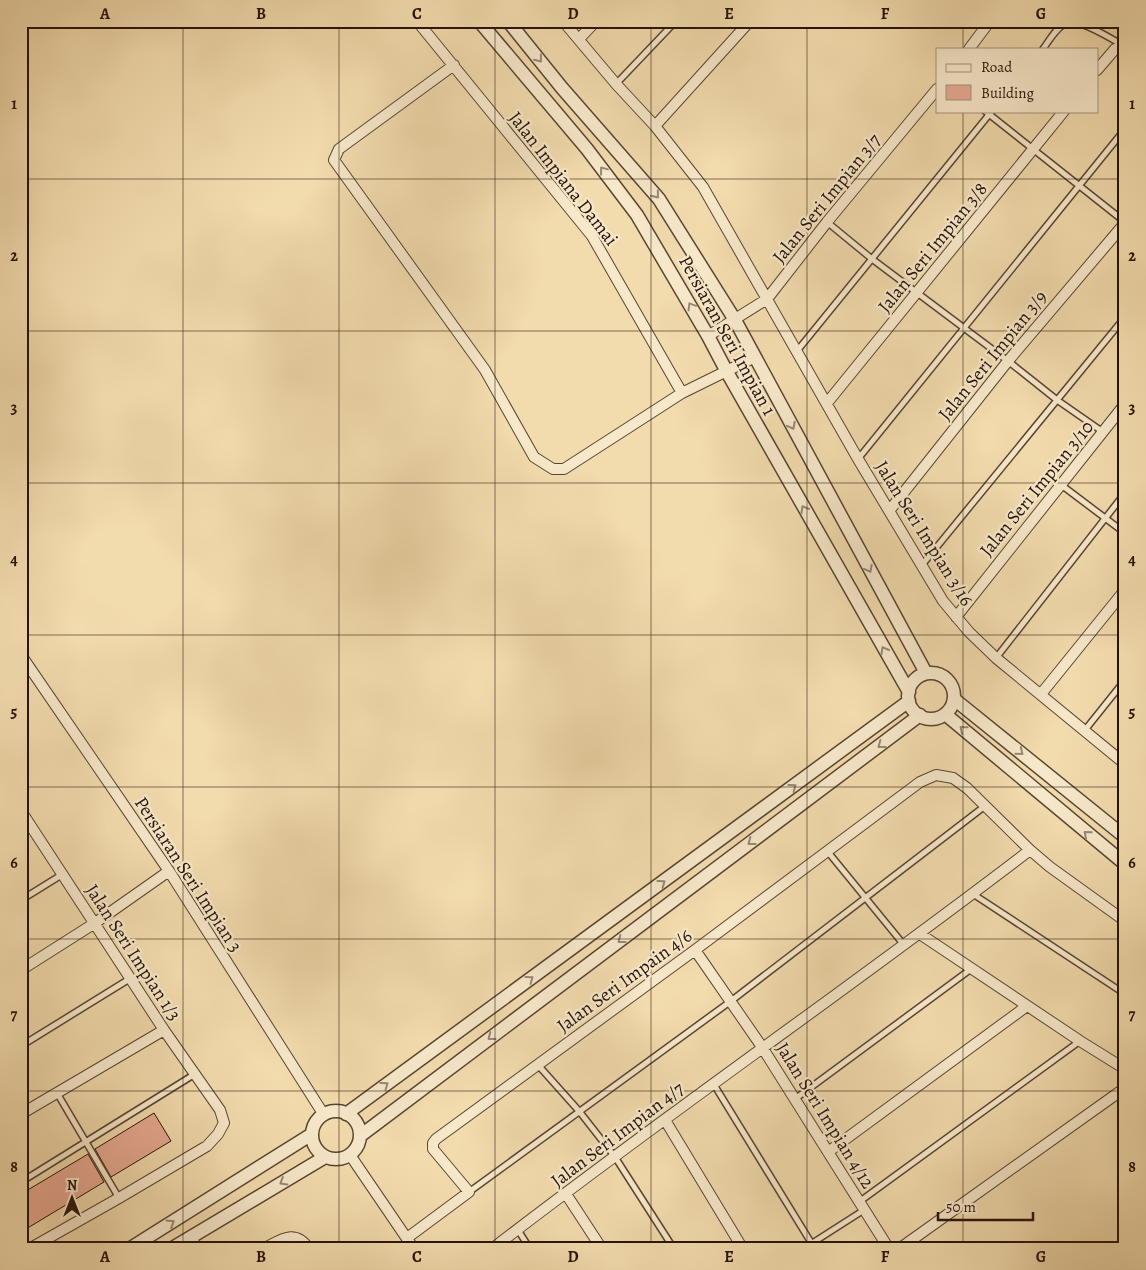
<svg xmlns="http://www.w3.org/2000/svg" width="1146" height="1270" font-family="Alegreya,serif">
<rect width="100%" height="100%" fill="#f2dbad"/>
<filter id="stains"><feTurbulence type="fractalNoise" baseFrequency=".004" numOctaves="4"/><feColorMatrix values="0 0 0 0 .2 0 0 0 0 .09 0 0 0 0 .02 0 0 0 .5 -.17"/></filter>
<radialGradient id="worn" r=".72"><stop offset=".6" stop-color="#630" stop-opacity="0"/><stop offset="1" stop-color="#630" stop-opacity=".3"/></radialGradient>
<!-- building -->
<path fill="#e7a992" stroke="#26130a" d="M154,1113L171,1141L111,1177L95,1149Z
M88,1154L104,1182L21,1232V1194Z"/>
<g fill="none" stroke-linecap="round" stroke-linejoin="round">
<!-- service casing -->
<g stroke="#594533" stroke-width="8">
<path id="service" d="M1043,49C1049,41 1057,26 1067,23C1079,18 1112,39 1124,46
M616,84L676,21
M985,111L1125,222
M827,222L872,259L1008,361L1057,400L1103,432
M797,351L992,111
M858,459L1125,129
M1060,484L1125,533
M922,565L1125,317
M996,658L1125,493
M1085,730L1125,680
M828,852L904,945
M973,894L1125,994
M21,900L63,874
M21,1046L131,978
M538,1065L579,1111L615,1157L674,1249
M713,1083L815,1249
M57,1093L119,1198
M795,1099L971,969
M21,1182L195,1074
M469,1192L731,1001L985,806
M859,1202L1080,1041
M518,1230L530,1249
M803,1249L864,1210"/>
</g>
<!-- minor casing -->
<g stroke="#594533" stroke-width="12">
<path id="minor" d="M417,21L592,236L682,393
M563,21L616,84L655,126L703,187L858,459L943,601L969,632L996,658L1125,764
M579,39L596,21
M969,49L990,21
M454,65L339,149L334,160L485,370L534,457L553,469H564L682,393L755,357
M1097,70L1115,49L1125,46
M655,126L750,21
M708,336L767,299L827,222L937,89
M827,403L1064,111
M889,511L1008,361L1125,223
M956,617L1125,404
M21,655L169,871L324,1115
M1041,694L1125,590
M21,811L164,1030L220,1110L224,1123L218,1134L207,1146L119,1198L29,1249
M920,934L1080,1041L1125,1069
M695,950L762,1047L889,1249
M21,970L95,923L169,871
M21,1114L164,1030
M665,1120L743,1249
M828,1152L1027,1006
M350,1155L414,1249
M566,1194L602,1249
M191,1236L197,1249
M407,1238L469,1192L433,1149V1143L436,1139L695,950L920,782L936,775L953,778L967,788L1030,850L1050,867L1125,921
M263,1249C281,1240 295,1228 309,1249
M492,1249C669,1112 853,986 1030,850
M899,1249L1125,1088"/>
</g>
<!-- tertiary casing -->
<g stroke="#594533" stroke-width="15">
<path id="tertiary" d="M479,21L587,149L637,215L708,336L727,372L909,692
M508,21L562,88L659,199L735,320L926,673
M908 696a23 23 0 1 1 46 0a23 23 0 1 1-46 0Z
M954,699L1125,837
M945,714L1125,864
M312 1135a24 24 0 1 1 48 0a24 24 0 1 1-48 0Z
M346,1114L909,701
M360,1136L920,715
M129,1249L312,1134
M171,1249L325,1157"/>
</g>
<!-- service -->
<use href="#service" stroke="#f7e8ca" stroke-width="5"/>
<!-- minor -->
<use href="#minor" stroke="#f7e8ca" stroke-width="10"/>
<!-- tertiary -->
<use href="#tertiary" stroke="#f7e8ca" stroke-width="12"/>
</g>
<!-- one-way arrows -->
<defs><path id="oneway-chevron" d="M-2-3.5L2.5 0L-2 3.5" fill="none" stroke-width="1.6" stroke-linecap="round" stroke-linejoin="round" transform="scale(1.25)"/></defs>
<g stroke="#998874">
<use href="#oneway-chevron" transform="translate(539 59) rotate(51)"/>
<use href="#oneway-chevron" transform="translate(603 170) rotate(-127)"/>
<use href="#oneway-chevron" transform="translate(656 195) rotate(51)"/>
<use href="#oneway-chevron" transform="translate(691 306) rotate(-121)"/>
<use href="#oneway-chevron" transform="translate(792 426) rotate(62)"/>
<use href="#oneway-chevron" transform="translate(804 509) rotate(-120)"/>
<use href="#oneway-chevron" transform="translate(869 569) rotate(62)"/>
<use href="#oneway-chevron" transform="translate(884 650) rotate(-120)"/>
<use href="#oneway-chevron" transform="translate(963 729) rotate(-140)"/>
<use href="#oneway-chevron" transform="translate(881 745) rotate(143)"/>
<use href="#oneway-chevron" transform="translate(1020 752) rotate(39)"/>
<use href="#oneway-chevron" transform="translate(793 787) rotate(-36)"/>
<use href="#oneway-chevron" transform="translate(1087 834) rotate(-140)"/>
<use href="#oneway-chevron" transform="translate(751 842) rotate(143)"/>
<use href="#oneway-chevron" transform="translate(662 883) rotate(-36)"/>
<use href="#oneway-chevron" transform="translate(621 940) rotate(143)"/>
<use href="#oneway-chevron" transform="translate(530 979) rotate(-36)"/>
<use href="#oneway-chevron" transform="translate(491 1037) rotate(143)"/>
<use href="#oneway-chevron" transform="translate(385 1085) rotate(-36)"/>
<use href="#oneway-chevron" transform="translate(283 1182) rotate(149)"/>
<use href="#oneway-chevron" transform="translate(171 1223) rotate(-32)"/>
</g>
<!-- grid -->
<path fill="none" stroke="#26130a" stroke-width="1" stroke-opacity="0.55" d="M183,21V1249M339,21V1249M495,21V1249M651,21V1249M807,21V1249M963,21V49M963,111V1249M21,179H1125M21,331H1125M21,483H1125M21,635H1125M21,787H1125M21,939H1125M21,1091H1125"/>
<g text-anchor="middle" stroke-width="4.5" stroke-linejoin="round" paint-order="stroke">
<!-- street labels -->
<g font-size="19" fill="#26130a" stroke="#f7e8ca">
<text transform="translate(564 178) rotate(52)" y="7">Jalan Impiana Damai</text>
<text transform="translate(826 198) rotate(-51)" y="7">Jalan Seri Impian 3/7</text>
<text transform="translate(932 247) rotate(-51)" y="7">Jalan Seri Impian 3/8</text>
<text transform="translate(728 335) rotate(61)" y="7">Persiaran Seri Impian 1</text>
<text transform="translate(992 355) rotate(-51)" y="7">Jalan Seri Impian 3/9</text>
<text transform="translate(1036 488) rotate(-51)" y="7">Jalan Seri Impian 3/10</text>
<text transform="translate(925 533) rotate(58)" y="7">Jalan Seri Impian 3/16</text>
<text transform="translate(189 874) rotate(57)" y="7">Persiaran Seri Impian 3</text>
<text transform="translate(134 952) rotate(57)" y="7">Jalan Seri Impian 1/3</text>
<text transform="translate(624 980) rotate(-36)" y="7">Jalan Seri Impain 4/6</text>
<text transform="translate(826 1115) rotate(58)" y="7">Jalan Seri Impian 4/12</text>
<text transform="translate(617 1134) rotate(-37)" y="7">Jalan Seri Impian 4/7</text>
</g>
</g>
<!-- margin -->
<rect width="1146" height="1270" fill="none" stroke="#f2dbad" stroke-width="55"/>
<!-- legend -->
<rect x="936" y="48" width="162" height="65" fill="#f7e8ca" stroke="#a3937d"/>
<rect x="946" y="64" width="25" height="8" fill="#f7e8ca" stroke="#a3937d"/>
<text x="981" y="72" font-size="15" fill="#26130a">Road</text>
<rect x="946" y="85" width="25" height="15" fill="#e7a992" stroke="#a3937d"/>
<text x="981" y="98" font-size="15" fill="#26130a">Building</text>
<!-- north arrow -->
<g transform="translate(72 1198)" stroke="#f7e8ca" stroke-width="4" paint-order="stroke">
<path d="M0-4L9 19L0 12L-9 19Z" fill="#26130a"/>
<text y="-8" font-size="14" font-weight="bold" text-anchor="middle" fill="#26130a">N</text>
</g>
<!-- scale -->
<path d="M938 1212v8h95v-8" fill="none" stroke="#26130a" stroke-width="2.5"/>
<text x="946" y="1212" font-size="15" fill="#26130a" stroke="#f7e8ca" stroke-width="4" paint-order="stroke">50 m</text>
<rect x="28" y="28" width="1090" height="1214" fill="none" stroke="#26130a" stroke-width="2"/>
<g font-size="16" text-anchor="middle" font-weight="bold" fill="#26130a">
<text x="105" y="19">A</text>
<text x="261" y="19">B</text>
<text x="417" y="19">C</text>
<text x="573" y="19">D</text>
<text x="729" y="19">E</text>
<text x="885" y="19">F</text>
<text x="1041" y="19">G</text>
<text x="14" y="109">1</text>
<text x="1132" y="109">1</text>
<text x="14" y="261">2</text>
<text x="1132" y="261">2</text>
<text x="14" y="413">3</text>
<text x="1132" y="413">3</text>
<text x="14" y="565">4</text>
<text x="1132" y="565">4</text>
<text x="14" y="717">5</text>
<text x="1132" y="717">5</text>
<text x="14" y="868">6</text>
<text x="1132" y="868">6</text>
<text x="14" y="1020">7</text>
<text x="1132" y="1020">7</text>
<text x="14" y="1172">8</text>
<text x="1132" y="1172">8</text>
<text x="105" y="1262">A</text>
<text x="261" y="1262">B</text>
<text x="417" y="1262">C</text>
<text x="573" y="1262">D</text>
<text x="729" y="1262">E</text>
<text x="885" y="1262">F</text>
<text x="1041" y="1262">G</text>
</g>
<rect width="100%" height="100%" filter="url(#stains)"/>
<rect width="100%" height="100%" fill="url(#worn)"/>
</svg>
